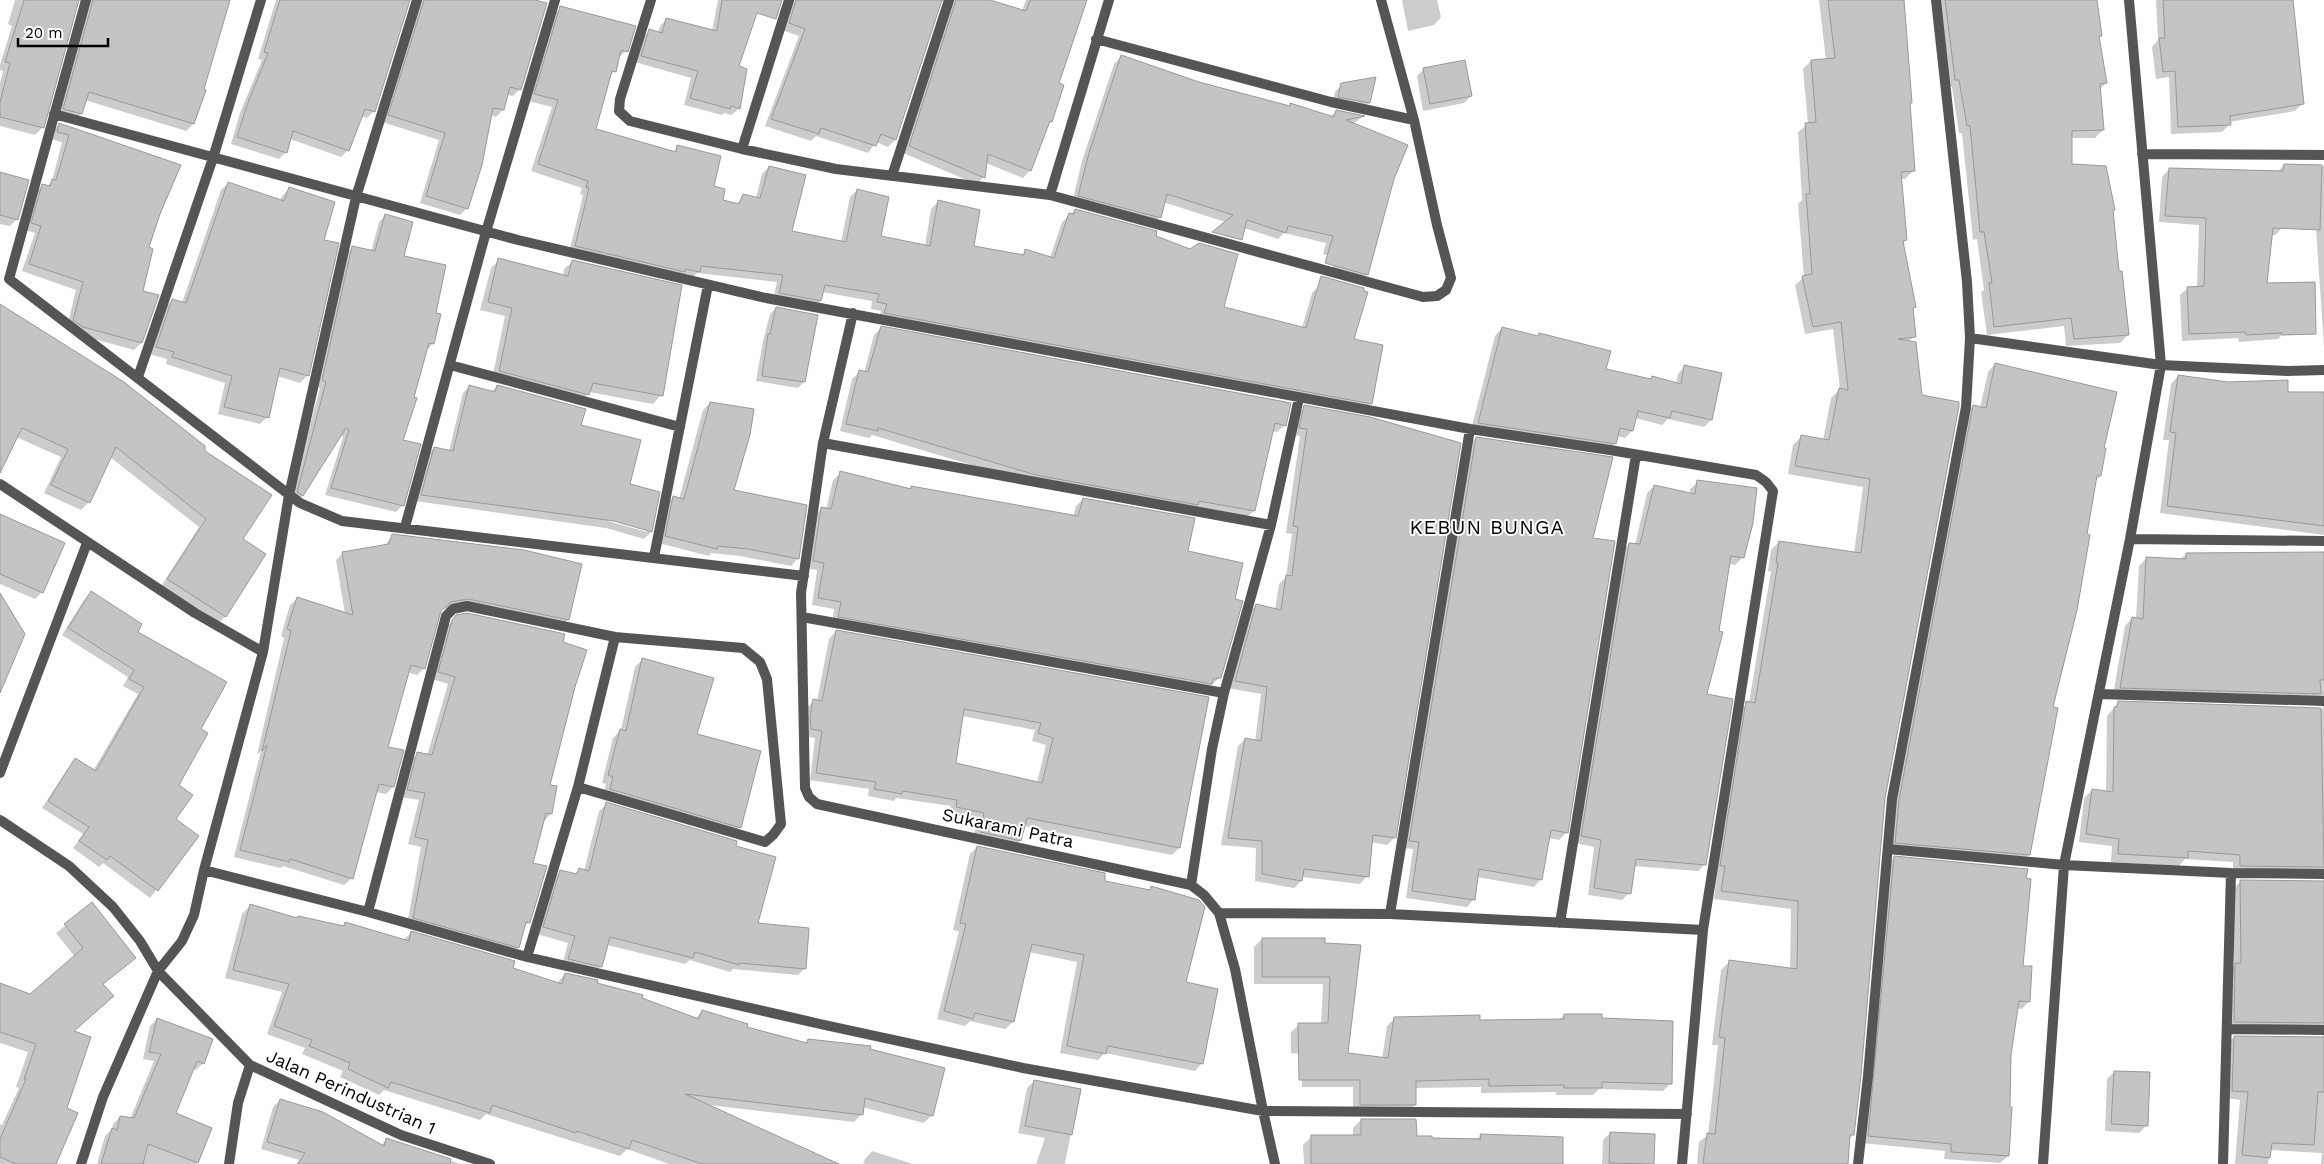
<svg xmlns="http://www.w3.org/2000/svg" width="2324" height="1164" font-family="'Work Sans',sans-serif">
<rect width="100%" height="100%" fill="#fff"/>
<!-- shadow -->
<path fill="#0003" fill-rule="evenodd" d="M15,0H229L203,90L205,91L193,124L186,131L85,100L81,114L73,121L56,116L84,3L78,0L42,128L35,135L0,126V83L3,71L0,70V65L12,26L8,24Z
M276,0H410L374,111L367,118L361,116L348,150L341,157L290,139L286,152L279,159L231,144L240,113L262,60L258,59Z
M411,0H533L520,89L513,96L507,95L503,110L496,117L491,115L467,208L460,215L420,203L439,140L382,122L416,3Z
M718,0H756L737,67L739,108L732,115L724,113L722,115L684,105L691,78L635,62L642,38L649,31L658,33L660,26L667,19L712,31Z
M791,0H986L1022,11L1026,0H1086L1057,84L1051,122L1047,126L1030,170L1023,178L986,163L984,177L976,184L903,153L948,3L940,1L895,140L888,147L876,142L868,153L816,136L811,141L765,126L799,36L782,30Z
M1402,0H1437L1441,17L1434,25L1408,31Z
M1819,0H1902L1911,103L1909,105L1913,171L1905,179H1901L1906,240L1903,243L1915,307L1912,310L1914,336L1908,342L1884,798L1853,1135L1849,1139L1847,1164H1697L1699,1142L1708,1135L1718,1045H1712L1721,970L1729,962L1790,970L1791,909L1714,899L1717,874L1713,873L1739,711L1749,703L1771,571H1768L1771,550L1779,542L1854,553L1863,487L1788,474L1793,445L1801,437L1823,440L1831,398L1840,389L1833,329L1805,334L1795,285L1804,277L1798,204L1802,200L1798,132L1808,124L1803,69L1811,61L1826,60Z
M1937,0H2097L2101,35L2098,38L2106,83L2099,90L2103,130L2095,138H2071V166L2111,211L2128,335L2120,343L2066,346L2064,326L1987,335L1981,292L1984,290L1977,239L1973,240L1962,133H1959L1952,87H1947Z
M2156,0H2292L2302,104L2295,111L2229,122V125L2222,132L2171,134L2169,77L2156,79L2152,47L2158,40Z
M561,8L626,51L618,58L614,71L609,76L594,130L672,153L678,147L722,201L736,205L744,195L756,198L762,174L769,167L790,232L841,242L850,197L857,190L879,237L925,246L931,209L938,202L973,247L1021,255L1026,251L1050,258L1062,222L1075,210L1154,237L1222,308L1302,328L1312,293L1319,286L1352,340L1371,403L1364,410L878,320L881,311L871,309L872,301L822,292L820,301L813,308L773,300L777,282L697,273L692,278L569,253L583,195L580,194L582,188L531,171L552,107L528,101L553,15Z
M1121,57L1199,83L1289,107L1291,105L1330,117L1336,111L1362,117L1353,124L1393,179L1367,274L1360,281L1331,274L1335,258L1323,254L1326,243L1284,233L1278,239L1163,202L1159,217L1152,225L1072,203L1082,161L1114,64Z
M1424,69L1471,96L1464,103L1423,111L1417,76Z
M1374,78L1369,103L1362,110L1332,104L1335,92L1342,84Z
M60,124L159,213L147,248L141,292V343L134,350L76,334L67,327L76,290L22,271L35,233L25,230L36,192L43,185L47,186L52,181L62,142L50,139L52,131Z
M2284,165L2324,166V347L2315,213L2282,228L2275,235H2271L2265,285L2285,332L2278,339L2239,342L2238,338L2182,341L2180,295L2188,288H2197L2199,225L2159,222L2162,177L2169,169L2277,172Z
M0,173L17,219L10,226L0,224Z
M229,183L280,201L282,196L289,189L322,241L337,244L307,376L300,383L277,376L267,417L260,424L218,414L225,383L166,364L167,359L149,354L165,308L172,300L182,303L221,190Z
M386,215L403,257L434,313L433,343L426,351L401,441L403,505L396,512L325,495L343,437L340,435L302,496L295,503L290,499L320,388L316,387L345,255L352,248L371,252L379,222Z
M499,260L563,276L564,269L573,261L661,395L653,404L589,392L580,403L492,379L505,316L480,310L491,268Z
M0,305L204,452L242,539L265,554L225,617L217,624L160,588L199,527L110,457L89,502L81,510L44,493L61,457L16,437L0,446Z
M776,308L804,382L798,388L756,381L763,341L770,314Z
M881,328L1285,425L1277,432L1272,431L1254,511L1246,518L1028,482L872,435L869,438L840,431L852,379L859,372L864,373L874,335Z
M1502,328L1537,337L1540,334L1604,370L1650,380L1676,384L1678,374L1685,366L1711,420L1704,427L1668,419L1662,425L1635,418L1632,431L1625,438L1617,436L1615,443L1608,451L1471,430L1495,336Z
M1995,364L2103,449L2100,476L2095,481L2052,708L2029,854L2022,862L1888,850L1892,809L1966,414L1973,406L1980,408L1988,372Z
M2178,376L2287,393H2324V535L2160,513L2169,440H2163L2171,384Z
M470,386L491,392L497,386L579,426L629,485L651,532L644,539L606,528L415,501L427,455L434,448L449,451L463,393ZM608,518L647,530V532L608,521Z
M710,403L732,491L798,558L791,566L740,556L711,553L709,556L659,543L666,505L673,497L679,499L703,410Z
M1305,407L1459,444L1394,838L1387,845L1371,842L1367,876L1360,884L1302,877L1301,881L1294,888L1255,881L1256,848L1221,845L1238,746L1245,739L1255,741L1261,694L1228,688L1249,613L1256,605L1275,610L1279,584L1286,577L1292,534L1286,533L1300,436L1293,435L1298,414Z
M1476,438L1591,539L1614,542L1566,833L1559,840L1548,838L1541,879L1534,887L1477,877L1474,899L1467,907L1406,898L1413,849L1402,848L1469,445Z
M841,473L909,489L911,487L1073,517L1076,506L1083,499L1187,552L1220,677L1212,685H1209L832,624L834,609L812,605L817,570L806,568L814,516L821,509L826,510L833,480Z
M1698,482L1743,557L1735,565L1729,564L1705,695V864L1698,871L1633,866L1629,893L1622,900L1588,895L1594,847L1575,843L1622,552L1629,544L1635,545L1647,493L1654,486L1690,494V489Z
M0,515L42,592L35,599L0,584Z
M393,535L568,620L560,627L460,606L443,609L440,612L424,668L417,675L407,672L387,748L393,787L386,794L376,792L352,878L344,885L283,866L281,868L234,857L261,751L257,755L284,638L281,636L290,605L298,598L345,614L336,560L343,553L384,546Z
M2324,553V1164H2321L2322,1153L2270,1150L2268,1164H2235L2240,1100L2225,1098L2226,1045L2234,1037L2323,1038L2322,1034L2227,1029L2228,972L2234,966L2233,889L2241,881L2323,882V879L2233,873V862L2185,859L2179,866L2111,862L2112,846L2079,842L2084,798L2092,790L2106,792L2107,716L2118,703L2323,709L2322,705L2113,695L2125,626L2132,618L2136,619L2139,566L2147,558L2180,560L2186,554Z
M91,593L136,632L199,730L177,785L174,820L197,836L150,898L103,863L99,867L73,848L83,834L42,808L69,767L76,760L93,771L138,694L123,686L128,677L62,635L84,600Z
M457,616L562,643L574,686L549,786L551,814L544,821L532,864L529,922L523,928L518,947L511,954L407,925L421,847L408,844L419,800L401,797L410,761L418,754L427,756L448,684L432,679L445,628Z
M836,631L1208,698L1179,848L1172,855L1024,826L1020,841L1013,848L973,839L977,820L949,814L951,806L896,798L894,801L868,796L869,789L810,780L815,738L804,736L807,708L814,700L817,701L829,639ZM962,716L1035,730L1032,741L1046,745L1037,783L955,764Z
M642,660L695,735L740,827L732,834L603,796L606,784L602,783L613,738L621,730L635,667Z
M607,804L735,847L756,925L805,968L798,975L733,969L730,972L690,960L685,964L607,945L601,966L593,974L562,966L568,943L537,934L553,879L561,871L574,875L579,869L584,871L599,811Z
M977,847L1103,882L1148,891L1151,888L1184,983L1202,1063L1195,1071L1105,1053L1098,1060L1060,1053L1077,962L1029,952L1013,1022L1005,1029L970,1021L965,1026L937,1019L959,931L953,930L970,854Z
M1894,858L2022,967L2029,1001L2022,1009L2016,1008L2010,1055L2008,1156L2000,1163L1944,1159L1945,1151L1861,1143L1887,865Z
M92,904L135,957L102,985L73,1032L65,1109L54,1164H0V1124L2,1125L19,1088L16,1087L28,1052L0,1043V985L31,995L75,957L56,933Z
M250,906L296,919L342,927L345,923L403,940L411,933L557,983L565,974L695,1019L702,1011L745,1028L805,1043L808,1040L869,1050L932,1115L924,1123L862,1107V1114L854,1122L709,1105L815,1164H669L627,1149L620,1156L486,1114L480,1120L384,1090L379,1095L340,1077L343,1071L302,1054L305,1048L267,1034L282,992L225,978L242,914Z
M1262,939H1324L1347,1054L1382,1059L1387,1026L1395,1018L1479,1021L1559,1020L1564,1015L1601,1020L1671,1083L1663,1091L1599,1089L1593,1095H1556V1092L1481,1093V1087L1415,1088V1105L1407,1113L1353,1112V1087H1302L1301,1054L1291,1053V1032L1299,1025H1321L1323,984H1254V947Z
M157,1019L203,1063L196,1070L193,1069L174,1114L210,1128L196,1164H97L105,1136L112,1129L113,1124L120,1117L130,1119L154,1061L143,1059L150,1026Z
M2114,1072L2147,1125L2139,1133L2105,1131L2107,1079Z
M1034,1081L1079,1090L1065,1164H1036L1045,1138L1018,1133L1027,1088Z
M280,1100L380,1146L387,1140L461,1164H296L299,1160L261,1149L273,1107Z
M1361,1120L1415,1137L1431,1139L1476,1140L1481,1135L1562,1164H1304L1303,1145L1311,1137L1353,1136V1128Z
M1610,1133L1654,1135L1652,1164H1602L1603,1140Z
M872,1151L913,1164H863L865,1159Z"/>
<!-- building -->
<path fill="#c4c4c4" stroke="#999" fill-rule="evenodd" d="M24,0H79L44,128L0,117V102L10,63L5,62Z
M93,0H230L204,89L206,90L194,124L89,92L82,114L63,109Z
M280,0H410L375,112L365,109L349,151L293,131L287,153L237,137L247,105L268,53L264,52Z
M424,0H535L547,3L521,90L510,87L504,110L493,108L482,165L468,209L426,196L445,133L388,115Z
M722,0H782L776,19L757,13L739,66L747,69L740,109L731,106L730,109L690,98L698,71L641,56L649,29L662,33L666,18L717,31Z
M796,0H942L896,140L881,134L876,146L821,128L819,134L771,119L805,29L789,23Z
M956,0H990L1026,11L1030,0H1087L1059,83L1064,85L1052,122L1050,121L1031,171L988,154L985,178L909,146Z
M1828,0H1904L1912,103H1910L1915,171L1901,172L1907,240L1903,241L1916,307L1913,308L1916,337L1898,339L1916,342L1922,395L1959,402V406L1885,798L1861,1075L1854,1135H1850L1848,1164H1703L1707,1133L1715,1134L1725,1038L1719,1037L1729,960L1797,969L1798,901L1721,891L1725,866H1720L1746,701L1755,703L1778,563H1776L1779,541L1861,553L1870,479L1795,466L1801,435L1829,440L1839,388L1848,390L1841,322L1813,327L1802,276L1812,274L1806,194H1810L1805,123L1816,122L1811,60L1835,58Z
M1945,0H2097L2102,36H2099L2107,83L2100,84L2104,130L2072,131V164L2106,166L2115,210H2113L2119,271H2122L2129,335L2074,339L2071,318L1994,327L1989,283H1992L1984,232H1980L1970,126H1967L1959,80H1955Z
M2163,0H2293L2304,104L2230,116L2231,125L2178,127L2175,71L2163,72L2159,38H2165Z
M560,6L636,26L628,52L621,50L616,72L612,71L596,129L676,152L677,145L721,156L714,186L725,189L723,200L739,204L743,194L760,198L769,166L806,175L792,231L846,242L857,189L889,197L881,236L930,246L938,200L980,210L974,246L1024,255L1025,249L1054,258L1069,213L1074,214L1075,209L1157,231L1156,236L1190,249L1199,243L1238,254L1224,307L1306,328L1321,276L1364,288V291L1368,292L1354,339L1383,345L1372,404L884,313L887,304L877,302L879,294L825,285L821,301L779,293L783,275L701,266L700,272L685,269V272L575,246L589,188L586,187L588,181L538,164L558,100L534,94Z
M1121,55L1199,82L1290,106V103L1334,117L1336,110L1365,116L1346,120L1408,145L1394,179L1368,275L1325,263L1333,236L1288,226L1286,233L1247,220L1242,240L1212,232L1233,215L1167,194L1161,218L1078,196L1089,153Z
M1465,60L1472,96L1430,104L1423,68Z
M1376,77L1370,103L1338,97L1341,83Z
M59,123L181,165L160,214L149,247L153,249L143,291L159,295L142,343L83,327L73,320L83,282L29,264L41,226L31,223L42,184L50,186L52,179L56,180L69,135L57,132Z
M2284,164L2322,165L2320,230L2273,228L2267,283L2315,282L2316,334L2282,335V333L2246,335L2245,332L2189,334L2187,287L2204,286L2206,218L2165,216L2169,168L2283,171Z
M0,172L29,180L18,220L0,215Z
M228,182L284,201L289,187L335,202L324,240L339,243L309,376L280,368L269,418L224,407L232,376L172,357L174,352L156,347L172,299L186,303Z
M385,214L413,222L404,256L446,265L436,313L441,314L434,344L429,343L414,397L417,398L403,440L421,444L404,506L331,488L349,430L346,428L303,496L297,492L326,382L322,380L352,246L375,251Z
M498,258L568,276L572,260L682,285L663,396L593,383L589,395L499,371L512,308L488,302Z
M0,304L124,382L205,446V451L272,495L243,539L266,554L226,617L167,579L206,519L116,447L90,503L51,485L68,449L22,428L0,473Z
M776,307L818,315L805,382L762,376L768,334H770Z
M881,326L1291,403L1286,426L1275,423L1255,511L1199,501L1198,505L1036,475L878,428V431L846,424L859,370L868,372Z
M1502,327L1538,336L1539,333L1611,351L1606,369L1651,379L1652,376L1681,384L1684,365L1722,373L1712,420L1672,411L1670,418L1638,411L1633,431L1620,428L1616,444L1478,423Z
M1995,363L2117,392L2104,448H2106L2101,476H2097L2087,534L2090,535L2077,610L2053,707L2058,708L2030,855L1895,843L1899,800L1973,405L1986,408Z
M2178,375L2228,382L2288,380V392H2324V526L2167,506L2176,433L2170,432Z
M469,385L495,392L497,385L586,409L581,425L641,440L630,484L660,492L652,532L614,521L421,495L434,447L453,451Z
M710,402L754,409L750,435L734,490L807,505L799,559L748,549L718,546L717,549L665,536L673,496L684,499Z
M1304,405L1370,417L1461,443L1396,838L1373,835L1369,877L1304,869L1302,881L1262,874V841L1228,838L1245,738L1261,741L1267,687L1235,681L1256,604L1281,610L1286,575L1292,576L1298,527L1293,526L1307,429L1299,428Z
M1476,437L1613,457L1593,538L1615,541L1568,833L1551,830L1542,880L1479,869L1475,900L1412,891L1419,842L1409,841Z
M840,471L911,489V486L1078,516L1083,498L1195,518L1188,551L1243,563L1235,599L1243,601L1221,678L1213,679L1212,684L838,617L841,602L818,598L824,563L813,561L821,507L831,509Z
M1697,480L1757,488L1753,523L1744,558L1731,556L1719,631L1723,632L1707,694L1733,699L1706,865L1636,859L1631,894L1594,888L1601,840L1581,836L1629,543L1640,544L1654,485L1695,494Z
M0,514L65,543L43,593L0,574Z
M392,534L524,550L582,564L569,620L468,599L451,602L441,611L425,669L411,665L388,747L404,750L394,787L379,784L353,879L290,859L289,862L240,850L267,745L262,751L291,631L287,629L297,597L353,615L342,552L389,544Z
M2324,552V680H2320L2321,694L2120,688L2132,617L2143,619L2146,557L2186,559V553Z
M91,591L142,624L138,632L227,682L201,729L208,733L179,785L193,795L176,819L199,836L158,891L110,856L107,860L79,841L89,827L48,801L75,758L96,771L144,687L129,679L134,670L68,628Z
M0,593L25,634L0,693Z
M467,613L565,634L563,642L587,650L575,687L550,785L557,786L552,814L546,813L533,863L547,866L530,923L526,922L519,948L413,918L428,840L415,837L425,793L407,790L417,752L432,755L455,677L438,672L452,620L456,615Z
M836,630L1209,697L1180,848L1027,818L1021,841L980,832L984,813L956,807L957,800L903,791L902,794L874,789L876,782L816,773L822,731L811,729L810,716L813,699L822,701ZM964,709L1041,723L1038,733L1053,738L1042,783L956,763Z
M642,658L714,678L697,734L761,751L741,828L610,789L613,777L608,775L620,729L626,731Z
M2118,701L2321,708L2324,867L2240,866V855L2188,851V858L2118,854L2119,839L2086,834L2092,789L2113,792L2114,707H2117Z
M606,802L737,841L736,846L776,857L758,923L809,928L806,969L739,963V965L695,952L693,958L610,937L602,967L568,959L575,936L543,927L560,870L577,874L579,868L589,871Z
M977,846L1105,873V881L1150,890L1151,886L1199,900L1205,907L1186,982L1218,989L1203,1064L1108,1046L1106,1054L1067,1046L1084,955L1032,944L1014,1022L975,1013L973,1019L944,1011L966,924L960,923Z
M1894,856L2028,869L2026,878L2031,879L2023,966H2032L2030,1002L2019,1001L2011,1055L2010,1107H2012L2009,1156L1951,1152V1144L1868,1136Z
M2240,880L2324,881V1023L2234,1022L2235,963H2241Z
M92,902L136,958L103,984L114,996L74,1031L91,1037L67,1108L78,1113L56,1164H16L0,1157V1139L26,1079H24L36,1044L0,1032V983L30,994L83,948L64,924Z
M250,904L297,918L298,916L344,926L345,922L409,941L411,931L515,961L513,968L562,984L565,973L598,980L597,983L643,995L642,998L699,1019L702,1010L748,1024L747,1027L807,1043L808,1039L871,1046L870,1049L945,1068L933,1116L865,1098L863,1115L685,1094L839,1164H702L632,1140L629,1149L577,1131L576,1133L492,1105L490,1113L391,1082L388,1088L348,1069L350,1063L309,1046L312,1040L274,1026L289,984L233,970Z
M1262,938H1325V943L1361,945L1348,1053L1388,1058L1394,1017L1480,1015V1020L1564,1019V1014H1602V1018L1673,1021L1672,1084L1602,1082V1088H1564V1085L1489,1086V1079L1416,1081V1105H1360V1080H1299L1298,1023H1328L1330,977H1262Z
M157,1018L213,1039L204,1064L197,1061L176,1113L212,1128L198,1163L148,1144L143,1164H101L112,1128L117,1130L120,1116L134,1118L161,1054L149,1052Z
M2234,1036L2324,1037V1092H2318L2314,1145L2272,1143L2270,1158L2242,1155L2248,1092L2232,1091Z
M2114,1071L2150,1072L2148,1126L2111,1124Z
M1034,1080L1081,1089L1072,1135L1025,1126Z
M280,1099L323,1112L384,1146L386,1138L451,1159L450,1164H298L305,1153L267,1142Z
M1361,1119H1416L1417,1136H1432V1138L1481,1139L1480,1134L1563,1137V1164H1311V1135H1361Z
M1610,1132L1655,1134L1654,1164L1609,1163Z"/>
<g fill="none" stroke-linecap="round" stroke-linejoin="round">
<!-- minor -->
<path stroke="#555" stroke-width="10" d="M86,0L9,279L300,503L342,521L804,576
M651,0L620,99L619,111L630,121L742,149L836,169L1050,195L1423,297L1437,296L1446,290L1451,278L1437,225L1414,120L1381,0
M1096,39L1331,102L1414,120
M54,114L518,240L766,298L1470,429L1610,450L1756,475L1766,482L1773,491L1703,930L1682,1164
M742,149L789,0
M2142,154L2324,155
M892,176L949,0
M1050,195L1109,0
M853,313L823,443L801,593L805,788L809,797L817,804L1191,885
M1970,338L2161,365L2287,371L2324,370
M450,365L680,427
M138,377L213,158L261,0
M823,443L1271,525
M0,484L195,613L263,652
M405,527L486,232L555,0
M2130,539L2324,541
M654,557L708,285
M802,617L1224,693
M2099,694L2324,701
M0,773L87,543
M0,820L69,866L113,907L140,941L158,971L250,1065L401,1135L490,1164
M1888,849L2064,865L2231,873L2324,874
M204,870L368,912L527,957L820,1024L1023,1068L1263,1111L1687,1114
M368,912L446,616L453,609L467,606L615,637L743,648L760,662L767,679L781,824L773,835L765,842L578,787
M1219,913L1390,914L1703,930
M1390,914L1470,429
M1560,923L1636,455
M527,957L578,787L615,637
M2228,1029L2324,1030
M81,1164L103,1097L158,971L182,941L194,915L204,870L263,652L289,495L356,197L417,0
M229,1164L238,1103L250,1065
M1275,1164L1263,1111L1235,969L1219,913L1204,895L1191,885L1212,749L1224,693L1271,525L1299,398
M1858,1164L1868,1076L1892,799L1966,407L1970,338L1967,282L1936,0
M2043,1164L2064,865L2130,539L2161,365L2129,0
M2223,1164L2231,873"/>
</g>
<g text-anchor="middle" stroke-width="4" stroke-linejoin="round" paint-order="stroke">
<!-- street labels -->
<g font-size="18" fill="#000" stroke="#fff">
<text transform="translate(1008 828) rotate(12)" y="6">Sukarami Patra</text>
<text transform="translate(351 1092) rotate(24)" y="6">Jalan Perindustrian 1</text>
</g>
<!-- quarter labels -->
<g font-size="20" letter-spacing="1" fill="#000" stroke="#fff">
<text x="1487" y="534">KEBUN BUNGA</text>
</g>
</g>
<!-- scale -->
<path d="M18 38v8h90v-8" fill="none" stroke="#000000" stroke-width="2.5"/>
<text x="25" y="38" font-size="15" fill="#000000" stroke="#ffffff" stroke-width="4" paint-order="stroke">20 m</text>
</svg>
